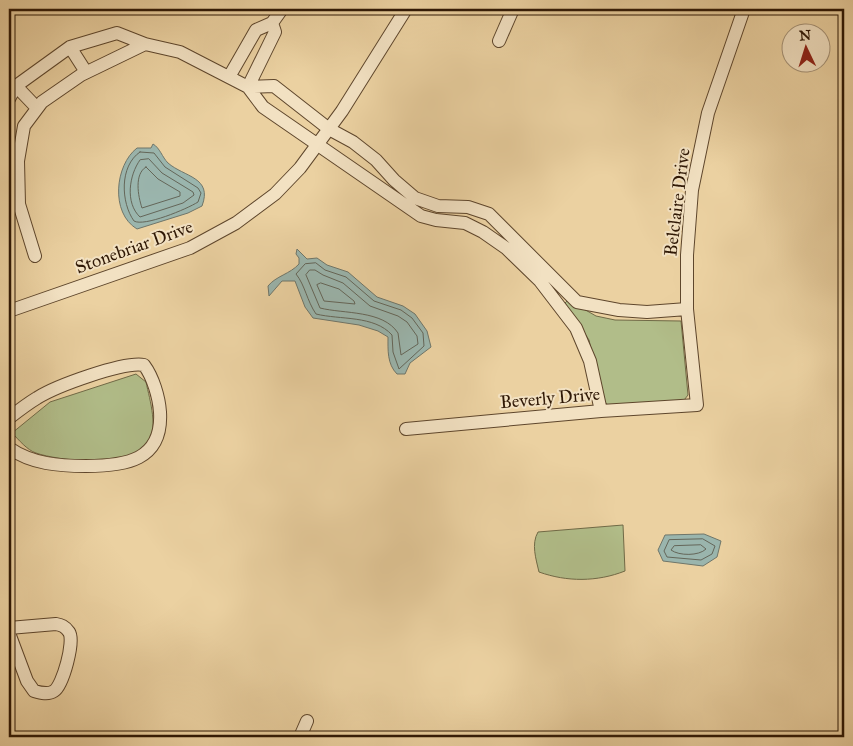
<svg xmlns="http://www.w3.org/2000/svg" width="853" height="746" font-family="'IM FELL Great Primer',serif">
<rect width="100%" height="100%" fill="#ebd1a1"/>
<filter id="stains"><feTurbulence type="fractalNoise" baseFrequency=".004" numOctaves="4"/><feColorMatrix values="0 0 0 0 .2 0 0 0 0 .09 0 0 0 0 .02 0 0 0 .5 -.17"/></filter>
<radialGradient id="worn" r=".72"><stop offset=".6" stop-color="#630" stop-opacity="0"/><stop offset="1" stop-color="#630" stop-opacity=".3"/></radialGradient>
<!-- green -->
<path fill="#b1bd89" stroke="#706a47" d="M568,300L596,316L615,320L681,321L688,395L681,404L611,407L603,401L589,340L565,303Z
M136,374L146,382C150,401 159,429 147,446C132,468 58,461 36,453C27,450 19,440 12,433L50,402Z
M623,525L625,571C597,582 567,582 539,572C536,559 531,544 538,532Z"/>
<!-- water -->
<path fill="#9ab5ad" stroke="#6f766a" d="M153,144C160,148 162,157 168,163C184,177 213,177 202,206L188,213L137,229C110,213 115,165 137,148H151Z
M297,249L307,259L317,258L327,265L348,272L377,297L403,306L415,314L427,331L431,347L410,363L405,374H397C387,364 388,350 388,337L378,331L359,325L313,318L305,307L295,281H282L269,296L268,286C276,276 290,274 299,264V258L296,254Z
M704,534L721,541L717,557L703,566L663,561L658,550L665,535Z"/>
<g fill="none" stroke-linecap="round" stroke-linejoin="round">
<!-- shore -->
<path stroke="#646659" stroke-width="1" d="M140,152L154,153L165,167L198,188L201,193L198,202C187,209 144,227 134,221C121,203 119,166 140,152Z
M149,159L162,173L193,192L194,195L183,203L140,217C125,203 129,175 140,160Z
M146,167L158,179L180,192V196L142,208C138,196 134,174 146,167Z
M316,263L325,270L346,277L374,301L401,310L412,318L423,333L424,346L399,369L393,352L392,335C374,315 340,320 316,314C307,301 305,285 296,274L305,264Z
M310,270H315L323,275L343,283L370,306L398,316L407,322L417,336L418,344L401,355L398,333C383,310 344,314 320,308L306,275Z
M321,283L339,289L354,301L355,304L324,301L317,285Z
M703,539L715,546L712,554L701,560L667,557L664,551L669,540Z
M701,545L706,549C699,556 679,556 671,550L674,546Z"/>
<!-- minor casing -->
<g stroke="#5e462c" stroke-width="14">
<path id="minor" d="M272,23L282,9
M499,41L513,9
M70,47L86,72
M16,86L37,108
M9,99L16,86L70,47L117,33L145,44L180,52L248,87L275,32L272,23L256,30L229,77
M35,256L19,204L18,161L24,126L42,102L81,75L145,44
M9,311L190,248L236,223L275,194L300,168L342,111L406,9
M601,411L590,361L576,328L540,281L506,248L483,232L465,223L436,220L421,216L263,107L248,87L274,86L329,129L353,142L376,160L394,180L415,198L438,206L468,207L489,214L577,302L619,310L647,312L687,309
M9,418C18,411 27,404 37,398C56,386 124,361 144,365C153,377 159,397 160,412C163,461 125,466 86,466C59,466 32,464 9,448
M406,429L601,411L697,405L687,309V255L692,190L708,113L744,9
M9,628L56,624C61,625 65,626 69,632C75,641 63,685 54,691C48,695 41,693 34,691L27,681L9,633
M300,737L307,721"/>
</g>
<!-- minor -->
<use href="#minor" stroke="#f2e1c2" stroke-width="12"/>
</g>
<g text-anchor="middle" stroke-width="4" stroke-linejoin="round" paint-order="stroke">
<!-- street labels -->
<g font-size="18" fill="#2f1805" stroke="#f2e1c2">
<text transform="translate(677 202) rotate(-83)" y="6">Belclaire Drive</text>
<text transform="translate(134 247) rotate(-20)" y="6">Stonebriar Drive</text>
<text transform="translate(550 398) rotate(-5)" y="6">Beverly Drive</text>
</g>
</g>
<!-- margin -->
<rect width="853" height="746" fill="none" stroke="#ebd1a1" stroke-width="30"/>
<rect x="10" y="10" width="833" height="726" fill="none" stroke="#2f1805" stroke-width="2.5"/>
<rect x="15" y="15" width="823" height="716" fill="none" stroke="#2f1805"/>
<!-- north arrow -->
<g transform="translate(806 48) rotate(356)"><circle r="24" fill="#f2e1c2" stroke="#a49176"/>
<path d="M0-4L9 19L0 12L-9 19Z" fill="#8f2418"/>
<text y="-8" font-size="14" font-weight="bold" text-anchor="middle" fill="#2f1805">N</text>
</g>
<rect width="100%" height="100%" filter="url(#stains)"/>
<rect width="100%" height="100%" fill="url(#worn)"/>
</svg>
